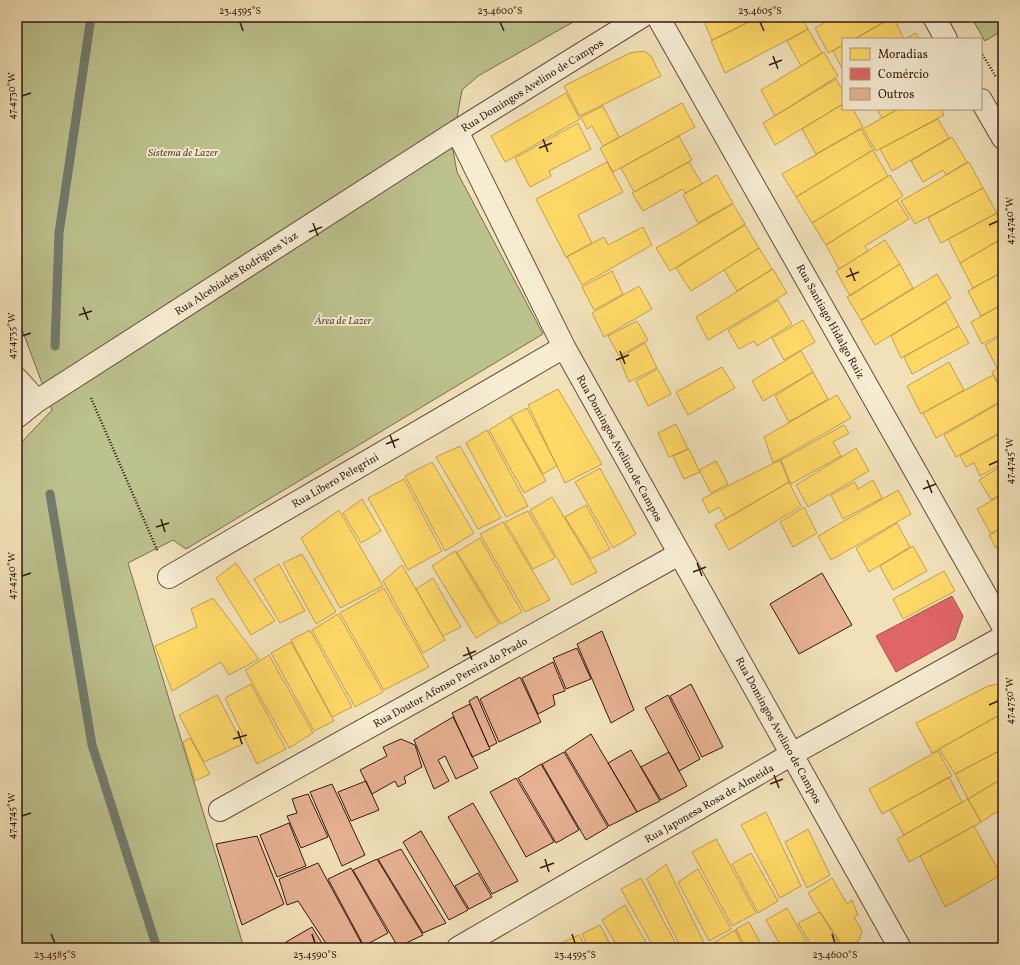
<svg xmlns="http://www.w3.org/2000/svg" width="1020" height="965" font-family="Vollkorn,serif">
<rect width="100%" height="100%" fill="#f1e1b9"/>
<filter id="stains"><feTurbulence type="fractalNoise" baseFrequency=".005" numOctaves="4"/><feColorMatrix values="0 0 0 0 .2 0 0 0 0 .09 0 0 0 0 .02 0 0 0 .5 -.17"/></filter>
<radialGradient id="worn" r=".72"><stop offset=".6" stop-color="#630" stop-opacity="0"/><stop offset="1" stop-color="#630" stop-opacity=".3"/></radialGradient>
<!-- green -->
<path fill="#bcc28e" stroke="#786e4f" d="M17,17H582L478,76L462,90L452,145L457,172L543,334L186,549L173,540L128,563L244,948H17V447L52,410L17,316Z
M971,17H1003V30L985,41Z"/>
<!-- homes -->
<path fill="#ffd966" stroke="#c2a04c" d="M708,17H759L712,40L705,24Z
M759,17H801L808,29L725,73L711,41Z
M834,17H893L855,39H843V45L828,53L815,28Z
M893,17L904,39H854L891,18Z
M808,29L822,53L801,66L787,41Z
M916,33L920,39H905Z
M843,45V70L833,51Z
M644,51L651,56L661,76L580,116L564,86L630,53Z
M824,52L838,76L775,116L761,90Z
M836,79L843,91V104L775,145L763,123Z
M566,93L580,119L505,162L491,136Z
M682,103L695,127L613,172L600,148Z
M843,104V109H853L863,127L816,154L802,129Z
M603,106L619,137L603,146L592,126L587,129L581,117Z
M877,109H898L882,118Z
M898,109H941L944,115L876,151L863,129Z
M938,119L949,138L892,171L880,149Z
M578,123L591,149L549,171L551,176L530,187L515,158Z
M861,129L873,150L796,197L782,174Z
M679,136L692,160L634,192L621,168Z
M952,137L967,162L946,175L943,170L923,182L911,161Z
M873,150L888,176L812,223L796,197Z
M607,162L623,192L578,215L592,243L566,257L536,199Z
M689,162L702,184L685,193L683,189L643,211L632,193Z
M969,162L983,188L915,224L901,201Z
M717,175L733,203L698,223L683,195Z
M890,175L903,196L826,245L812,223Z
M983,188L997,213L941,243L928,218Z
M897,200L909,219L865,246L868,251L839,269L826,245Z
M733,204L745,224L670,271L656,248Z
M997,213L1003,224V238L960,263L948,239Z
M745,225L759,248L691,291L676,268Z
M643,227L652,245L582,285L567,257L604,237L608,245Z
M1003,238V272L973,288L960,263Z
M885,240L900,264L850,296L836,271Z
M759,248L772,269L737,291L724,270Z
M900,264L913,288L861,320L847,297Z
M773,269L787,293L708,340L696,317Z
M612,271L623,294L594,310L582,287Z
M1000,273L1003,279V304L981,316L968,291Z
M937,274L951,298L875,345L861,321Z
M639,286L652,309L604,337L592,313Z
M778,300L792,324L757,346L754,341L739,349L728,330Z
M946,302L959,326L901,358L891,336Z
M1003,304V333L982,344L971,322Z
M803,320L815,342L784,360L772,338Z
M637,321L648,340L619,356L608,336Z
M959,326L969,343L912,374L904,357Z
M1003,335V365L997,368L985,345Z
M645,343L657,368L629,382L619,358Z
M801,351L813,372L763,401L752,381Z
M949,362L964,390L921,414L907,386Z
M1003,365V391L992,372Z
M722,367L735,388L688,415L676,392Z
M658,369L671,394L648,406L636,381Z
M813,372L828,399L789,422L775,396Z
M993,375L1003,393V400L936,438L923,413Z
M558,389L602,464L565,483L528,405Z
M837,395L851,418L773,463L764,437Z
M1003,401V431L956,457L944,435Z
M527,408L557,466L543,474L511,416Z
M510,417L546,481L524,493L489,430Z
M676,424L688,449L669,457L658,433Z
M844,425L849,433L833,442L841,456L791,484L781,460Z
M487,430L528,506L506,517L466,443Z
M1001,433L1003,438V463L980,476L974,463L966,467L960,456Z
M460,446L501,518L478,529L436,457Z
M856,448L869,471L808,507L796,485Z
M689,449L700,472L684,479L673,456Z
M780,460L789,482L726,519L719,507L709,513L702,499Z
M716,461L728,484L711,493L699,470Z
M432,462L474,533L445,551L405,476Z
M1003,465V493L991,500L979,480Z
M600,468L636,534L613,548L575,482Z
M404,479L442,551L408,570L368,498Z
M873,480L882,498L843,519L831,495L855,482L858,489Z
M789,482L801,506L729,550L715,525Z
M898,490L911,514L831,560L818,536Z
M1003,494V527L991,534L977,509Z
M552,497L597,572L572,585L530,510Z
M362,499L381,531L361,543L343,513Z
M586,505L610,549L591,559L565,517Z
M804,507L817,533L793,547L780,522Z
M339,510L383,586L340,608L301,538Z
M528,511L555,558L533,569L505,522Z
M503,522L550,600L525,612L480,534Z
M897,523L910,547L869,572L856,548Z
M1003,527V544L996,548L989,535Z
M480,538L522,612L501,624L457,552Z
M913,546L927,571L893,590L880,566Z
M455,551L499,624L476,638L432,566Z
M302,554L336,612L316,624L283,563Z
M236,563L275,621L251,635L216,578Z
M279,564L305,611L280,623L254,579Z
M402,565L445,640L423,653L383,581Z
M944,571L955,591L903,619L893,599Z
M433,578L461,627L443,636L416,589Z
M384,588L429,667L384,690L340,613Z
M213,598L259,659L229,675L221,662L172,691L155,646L197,627L191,609Z
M338,614L383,692L355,707L312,630Z
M310,630L352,707L332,717L291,640Z
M291,642L334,721L314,731L271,653Z
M269,655L313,733L289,748L245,670Z
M251,684L286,749L257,764L225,698Z
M998,684L1003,688V696L997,699L1003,713L932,753L916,723L988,686Z
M217,695L243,744L204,762L179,715Z
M1003,713V749L955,774L939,749Z
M190,738L210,774L195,781L183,742Z
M1003,749V778L968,799L955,774Z
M938,751L952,776L882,814L869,789Z
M949,777L962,802L904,835L890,810Z
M1003,778V808L981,822L968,799Z
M968,799L981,822L909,862L897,839Z
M766,812L801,886L780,898L741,825Z
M974,826L1001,875L945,907L920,856Z
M808,829L830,875L807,888L785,842Z
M716,839L756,913L732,926L692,852Z
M751,853L778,901L758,913L732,864Z
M666,864L705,945L700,948H681L647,879Z
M698,869L731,929L709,941L678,882Z
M641,878L678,948H654L621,889Z
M832,878L847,904L852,900L858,915L854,917L862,931L859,940L845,948H842L808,893Z
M625,905L649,948H618L602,920Z
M787,908L810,948H782L766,920Z
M820,912L844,948H813L798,923Z
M749,922L763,948H746L736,929Z
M600,925L612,948H589L582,934Z
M735,930L744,948H719L715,942Z
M579,935L586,948H558L557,945Z
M775,942L778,948H767Z"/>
<!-- shops -->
<path fill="#e06666" stroke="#ad4f4c" d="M952,596L963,616L955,639L896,672L876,636Z"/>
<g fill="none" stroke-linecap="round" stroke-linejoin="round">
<!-- stream -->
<path stroke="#727c6e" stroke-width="9" d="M55,346L59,233L91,17
M50,494L92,745L157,948"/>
</g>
<!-- building -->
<path fill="#e6b191" stroke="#351a10" d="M822,573L852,625L799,654L770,604Z
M602,631L634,710L611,723L577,644Z
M577,648L591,679L566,689L553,658Z
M553,662L565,691L553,695L555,705L538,714L522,678Z
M520,677L541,722L499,742L480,699Z
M691,684L723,747L702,757L670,696Z
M668,695L700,759L679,771L645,708Z
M477,696L497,743L489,747L469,701Z
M470,704L490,749L472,757L452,713Z
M453,717L478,768L456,779L445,756L438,760L449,781L434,789L414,740Z
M591,734L637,812L609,826L565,751Z
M401,739L415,745L422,767L404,777L406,783L398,787L395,781L372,794L360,770L387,756L383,747Z
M631,750L660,801L637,812L608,763Z
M564,752L608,827L586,840L542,764Z
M669,752L687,786L661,800L641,767Z
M541,764L579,830L556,843L518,778Z
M516,778L554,842L526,857L490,792Z
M366,781L379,810L351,821L338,792Z
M332,784L365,855L342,866L310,792Z
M308,794L328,837L301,848L287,816L297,813L292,799Z
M473,803L518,881L492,894L448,817Z
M289,823L306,866L277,877L260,835Z
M421,831L468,910L449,920L403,842Z
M257,836L284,904L242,925L216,844Z
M401,849L446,923L423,933L378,859Z
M377,859L423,935L398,947L353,870Z
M318,863L364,948H329L298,901L287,905L279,879Z
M351,868L388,933L364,946L328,879Z
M478,873L492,897L469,909L455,886Z
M312,927L325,948H290L286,942Z"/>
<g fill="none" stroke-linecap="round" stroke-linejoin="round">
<!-- minor casing -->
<g stroke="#644c3a" stroke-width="24">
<path id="minor" d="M641,17L457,131L564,347L900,948
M658,17L1003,626
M934,17L946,39
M981,100L1003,138
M17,379L37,401
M17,417L37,401L457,131
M169,577L564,347
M220,810L679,554
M458,948L792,754L1003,637"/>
</g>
<!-- path -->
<path stroke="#351a10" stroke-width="2.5" stroke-dasharray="1 2" stroke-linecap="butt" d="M981,52L996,77
M91,398L158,552"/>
<!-- minor -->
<use href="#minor" stroke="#f6ecd2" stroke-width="22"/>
</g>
<!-- ticks -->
<path fill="none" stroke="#351a10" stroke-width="1.5" d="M240,22L243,31M500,22L504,31M760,22L764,31M773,56L778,69M769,65L782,60M22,96L31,93M543,139L548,152M539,148L552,143M313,223L318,236M989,225L998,221M309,232L322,227M850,268L855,281M846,277L859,272M83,307L88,320M79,315L92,311M22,336L31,333M620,351L625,364M616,360L629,355M390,435L395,448M386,444L399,439M989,465L998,461M927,480L932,493M923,489L936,484M161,519L165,532M156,527L169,523M697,563L702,576M693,572L706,567M22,576L31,573M467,647L472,660M463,656L476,651M989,705L998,701M238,731L242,744M233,739L247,735M774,775L779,788M770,784L783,779M22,816L31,813M545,859L549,872M540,868L554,863M51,934L55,943M312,934L315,943M572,934L575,943M832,934L835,943"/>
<g text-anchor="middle" stroke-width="4" stroke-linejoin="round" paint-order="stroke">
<!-- street labels -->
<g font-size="11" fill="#351a10" stroke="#f6ecd2">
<text transform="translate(532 85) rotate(-32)" y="4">Rua Domingos Avelino de Campos</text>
<text transform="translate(236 273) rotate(-33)" y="4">Rua Alcebíades Rodrigues Vaz</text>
<text transform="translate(831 321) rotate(61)" y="4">Rua Santiago Hidalgo Ruiz</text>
<text transform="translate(620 448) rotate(61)" y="4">Rua Domingos Avelino de Campos</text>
<text transform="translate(335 480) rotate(-30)" y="4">Rua Líbero Pelegrini</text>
<text transform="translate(450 682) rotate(-29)" y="4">Rua Doutor Afonso Pereira do Prado</text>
<text transform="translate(779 730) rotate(61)" y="4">Rua Domingos Avelino de Campos</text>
<text transform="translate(709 803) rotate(-30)" y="4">Rua Japonesa Rosa de Almeida</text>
</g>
<!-- park labels -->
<g font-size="11" font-style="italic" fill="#5e4c36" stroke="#f6ecd2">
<text x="183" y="156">Sistema de Lazer</text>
<text x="343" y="324">Área de Lazer</text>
</g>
</g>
<!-- margin -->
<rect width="1020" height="965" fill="none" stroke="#f1e1b9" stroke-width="44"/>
<!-- legend -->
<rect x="842" y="38" width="140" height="72" fill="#f6ecd2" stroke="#a99884"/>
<rect x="850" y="48" width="20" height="12" fill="#ffd966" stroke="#a99884"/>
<text x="878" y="58" font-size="12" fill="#351a10">Moradias</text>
<rect x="850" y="68" width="20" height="12" fill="#e06666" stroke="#a99884"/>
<text x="878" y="78" font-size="12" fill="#351a10">Comércio</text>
<rect x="850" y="88" width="20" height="12" fill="#e6b191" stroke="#a99884"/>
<text x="878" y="98" font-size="12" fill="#351a10">Outros</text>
<rect x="22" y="22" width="976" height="921" fill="none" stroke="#351a10" stroke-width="1.5"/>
<g font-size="10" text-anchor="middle" fill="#351a10">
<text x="240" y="14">23.4595°S</text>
<text x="500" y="14">23.4600°S</text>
<text x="760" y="14">23.4605°S</text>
<text transform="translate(11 96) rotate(-90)" y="4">47.4730°W</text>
<text transform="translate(1009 221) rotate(-90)" y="4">47.4740°W</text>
<text transform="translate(11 336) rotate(-90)" y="4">47.4735°W</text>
<text transform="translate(1009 461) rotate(-90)" y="4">47.4745°W</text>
<text transform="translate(11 576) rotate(-90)" y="4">47.4740°W</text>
<text transform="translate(1009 701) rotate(-90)" y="4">47.4750°W</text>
<text transform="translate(11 816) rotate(-90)" y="4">47.4745°W</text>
<text x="55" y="958">23.4585°S</text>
<text x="315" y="958">23.4590°S</text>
<text x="575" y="958">23.4595°S</text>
<text x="835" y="958">23.4600°S</text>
</g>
<rect width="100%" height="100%" filter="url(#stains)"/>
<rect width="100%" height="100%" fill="url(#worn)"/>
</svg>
